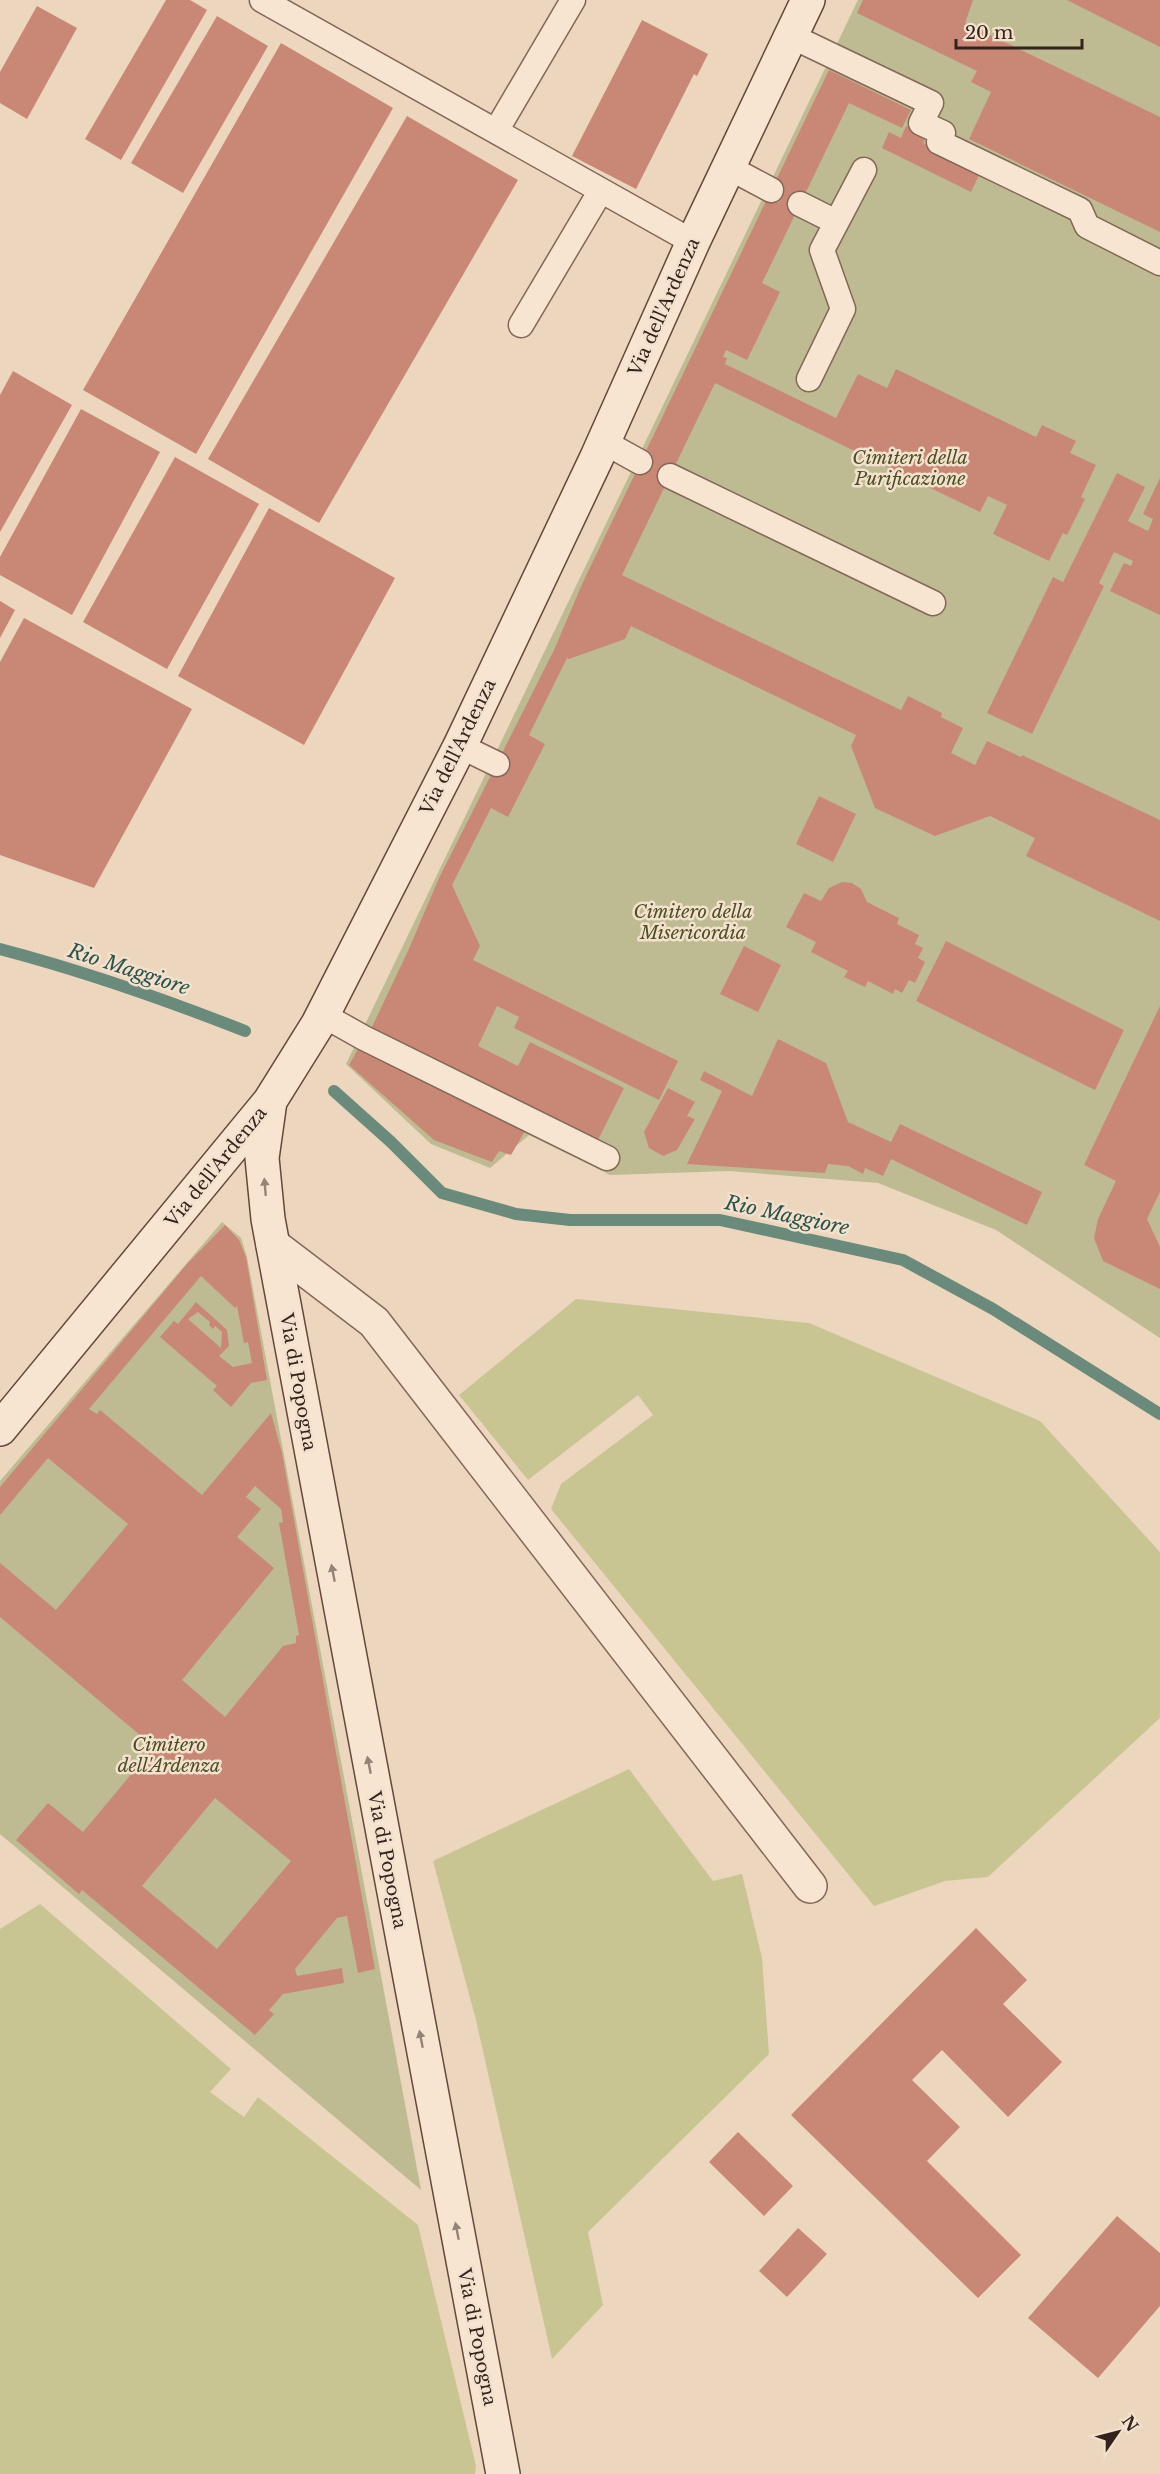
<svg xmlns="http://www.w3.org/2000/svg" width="1160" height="2474" font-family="'Libre Baskerville',serif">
<rect width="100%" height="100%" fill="#ecd6be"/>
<!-- green -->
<path fill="#c9c593" d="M576,1299L809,1323L1040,1421L1160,1552V1718L988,1877L945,1881L874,1906L551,1509L561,1484L653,1415L638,1395L528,1480L459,1395Z
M629,1769L713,1881L742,1874L762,1958L769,2054L588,2232L603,2305L552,2359L476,2020L433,1861Z
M40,1904L231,2069L210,2092L244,2117L258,2097L418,2225L476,2466L475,2474H0V1929Z"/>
<!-- cemetery -->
<path fill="#bebb92" d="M858,0H1160V1338L996,1230L878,1183L729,1171L610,1175L529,1135L490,1168L431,1144L346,1064Z
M222,1222L241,1238L247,1257L421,2190L0,1834V1481Z"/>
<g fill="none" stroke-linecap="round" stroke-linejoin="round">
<!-- stream -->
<path stroke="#6a8a7c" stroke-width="12" d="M0,949C84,971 164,999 245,1031
M334,1091L391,1142L442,1193L516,1214L570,1220H720L903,1260L993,1309L1160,1414"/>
</g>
<!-- building -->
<path fill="#c98875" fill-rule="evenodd" d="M166,0H190L207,10L121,160L85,139Z
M863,0H973L965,23L1160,117V232L969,139L991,92L971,82L977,71L857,13Z
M1067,0H1160V47Z
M37,6L77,28L27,119L0,103V72Z
M217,16L268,46L183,193L131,163Z
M642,20L708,54L697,76L694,74L636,189L572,156Z
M281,43L393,108L196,454L83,390Z
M829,70L911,110L902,128L849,103L762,283L780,292L747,360L726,350L723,357L727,358L725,364L836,418L858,374L887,388L896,369L1036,437L1042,425L1076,441L1070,453L1096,465L1081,497L1085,499L1067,535L1063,533L1049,561L993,534L1007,505L988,496L980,512L715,383L622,575L901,710L908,696L942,713L941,717L963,728L951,753L975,765L987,741L1021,757L1022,755L1160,820V921L1026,856L1035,838L990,816L935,836L875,808L851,746L856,735L631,626L625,639L569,659L567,658L529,735L545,744L508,817L491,808L452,885L480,946L473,960L678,1061L659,1100L514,1028L519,1017L497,1006L478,1046L518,1066L530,1042L624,1088L598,1140L371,1029L408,951L439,878L554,650L583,582Z
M407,116L518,180L319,523L208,459Z
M906,126L927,135L923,143L981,171L971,192L882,148L889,132L901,138Z
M13,371L72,405L0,532V395Z
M81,409L160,452L72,615L0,575V557Z
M175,457L259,504L167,669L83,622Z
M1117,473L1145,487L1128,521L1148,531L1153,519L1143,514L1160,478V615L1110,591L1124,563L1131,566L1133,561L1114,552L1099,583L1104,586L1032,734L987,713L1053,577L1063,582Z
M269,508L395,578L304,745L178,676Z
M0,601L15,610L0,638Z
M24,618L192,709L94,888L0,855V662Z
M819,796L856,814L833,862L796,844Z
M842,882L852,883L861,889L867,902L899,918L897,924L919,935L915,944L923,948L918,958L925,962L915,983L909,980L902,993L895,989L893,994L868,981L865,987L844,977L848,971L811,952L816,942L786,927L804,893L821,901L829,888Z
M946,941L1124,1030L1095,1090L916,1001Z
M744,946L781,965L758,1012L720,994Z
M1160,1006V1192L1147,1219L1160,1247V1289L1103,1261L1094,1238L1098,1219L1116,1181L1084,1165Z
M778,1039L826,1063L848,1122L891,1142L900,1124L1042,1192L1027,1225L891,1159L883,1176L865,1168L863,1174L848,1166L828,1164L825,1173L687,1164L722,1091L700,1080L704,1071L752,1096Z
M359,1047L526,1129L511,1155L499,1151L492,1162L434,1140L349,1065Z
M668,1088L695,1102L687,1116L695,1119L677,1150L663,1156L649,1148L644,1132Z
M225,1225L239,1240L246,1257L267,1380L251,1383L231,1407L213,1390L217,1386L160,1337L174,1321L178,1324L196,1302L227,1330L229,1346L219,1356L233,1367L252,1363L248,1342L244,1343L237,1306L235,1308L201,1276L89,1409L97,1414L100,1410L202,1495L271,1413L282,1453L375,1969L358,1973L347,1916L337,1918L295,1969L297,1976L342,1968L344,1983L283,1994L269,2010L274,2014L255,2035L82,1890L79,1894L16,1840L48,1803L83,1832L154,1747L0,1617V1563L56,1610L128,1524L48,1458L0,1515V1487L187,1264ZM198,1312L210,1322L209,1325L213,1329L215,1326L222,1332L221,1348L188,1319ZM255,1486L281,1509L283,1522L279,1523L299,1635L296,1636V1643L283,1646L225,1717L182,1680L274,1568L237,1537L261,1509L246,1497ZM215,1798L291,1861L217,1949L142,1886Z
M976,1928L1027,1980L1003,2004L1062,2062L1008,2117L942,2050L912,2080L960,2127L927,2161L1021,2255L978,2298L791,2115Z
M738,2132L793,2186L764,2216L709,2162Z
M1117,2216L1160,2253V2306L1098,2378L1028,2318Z
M798,2228L827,2254L787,2297L759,2271Z"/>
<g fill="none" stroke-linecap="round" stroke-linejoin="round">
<!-- service casing -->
<g stroke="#836758" stroke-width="27">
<path id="service" d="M262,0L693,242
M791,36L931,103L921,123L943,133L939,142L1080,210L1087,226L1160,263
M496,131L573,0
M728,167L771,190
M800,204L836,222
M521,325L600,192
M809,379L843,309L822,250L864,170
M604,442L640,462
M670,476L933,603
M460,746L497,764
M323,1015L364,1038L607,1158"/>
</g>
<!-- minor casing -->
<g stroke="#836758" stroke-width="36">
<path id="minor" d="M273,1245L374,1322L810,1886"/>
</g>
<!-- secondary casing -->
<g stroke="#65483b" stroke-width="36">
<path id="secondary" d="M270,1101L262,1158L268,1219L503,2474
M0,1429L270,1101L318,1024L460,746L597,457L693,242L808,0"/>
</g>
<!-- service -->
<use href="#service" stroke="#f7e5d1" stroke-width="24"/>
<!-- minor -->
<use href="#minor" stroke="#f7e5d1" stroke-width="33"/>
<!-- secondary -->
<use href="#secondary" stroke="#f7e5d1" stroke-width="33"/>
</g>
<!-- one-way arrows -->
<defs><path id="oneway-solid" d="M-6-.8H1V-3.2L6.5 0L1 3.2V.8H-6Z" transform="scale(1.5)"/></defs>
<g fill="#958476">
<use href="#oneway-solid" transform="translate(265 1187) rotate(-95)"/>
<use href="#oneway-solid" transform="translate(333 1573) rotate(-101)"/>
<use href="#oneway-solid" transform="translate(369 1765) rotate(-101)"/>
<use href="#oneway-solid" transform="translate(421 2039) rotate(-101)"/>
<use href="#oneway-solid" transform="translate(457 2231) rotate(-101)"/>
</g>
<g text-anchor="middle" stroke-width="5" stroke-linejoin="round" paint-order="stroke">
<!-- street labels -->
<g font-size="18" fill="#33231c" stroke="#f3e1ce">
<text transform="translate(664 307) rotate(-66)" y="6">Via dell'Ardenza</text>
<text transform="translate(458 747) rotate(-64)" y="6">Via dell'Ardenza</text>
<text transform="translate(216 1167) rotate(-51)" y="6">Via dell'Ardenza</text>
<text transform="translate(298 1382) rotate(80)" y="6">Via di Popogna</text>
<text transform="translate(387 1860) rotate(79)" y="6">Via di Popogna</text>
<text transform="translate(477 2337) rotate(79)" y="6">Via di Popogna</text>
</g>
<!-- park labels -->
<g font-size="18" font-style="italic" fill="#4c4f23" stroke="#f3e1ce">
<text x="910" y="464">Cimiteri della<tspan x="910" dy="21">Purificazione</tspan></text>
<text x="693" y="918">Cimitero della<tspan x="693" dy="21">Misericordia</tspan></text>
<text x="169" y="1751">Cimitero<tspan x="169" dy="21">dell'Ardenza</tspan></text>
</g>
<!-- water labels -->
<g font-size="20" font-style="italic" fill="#2b5349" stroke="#f3e1ce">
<text transform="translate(129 969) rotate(18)" y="7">Rio Maggiore</text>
<text transform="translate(787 1215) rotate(12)" y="7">Rio Maggiore</text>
</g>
</g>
<!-- north arrow -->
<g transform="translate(1118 2432) rotate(55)" stroke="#f3e1ce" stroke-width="4.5" paint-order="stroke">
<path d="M0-4.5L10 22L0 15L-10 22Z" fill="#33231c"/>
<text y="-9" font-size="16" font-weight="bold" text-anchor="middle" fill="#33231c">N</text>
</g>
<!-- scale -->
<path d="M956 39v9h126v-9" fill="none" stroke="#33231c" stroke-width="3"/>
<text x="965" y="39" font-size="18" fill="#33231c" stroke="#f3e1ce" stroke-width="4.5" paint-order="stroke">20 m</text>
</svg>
